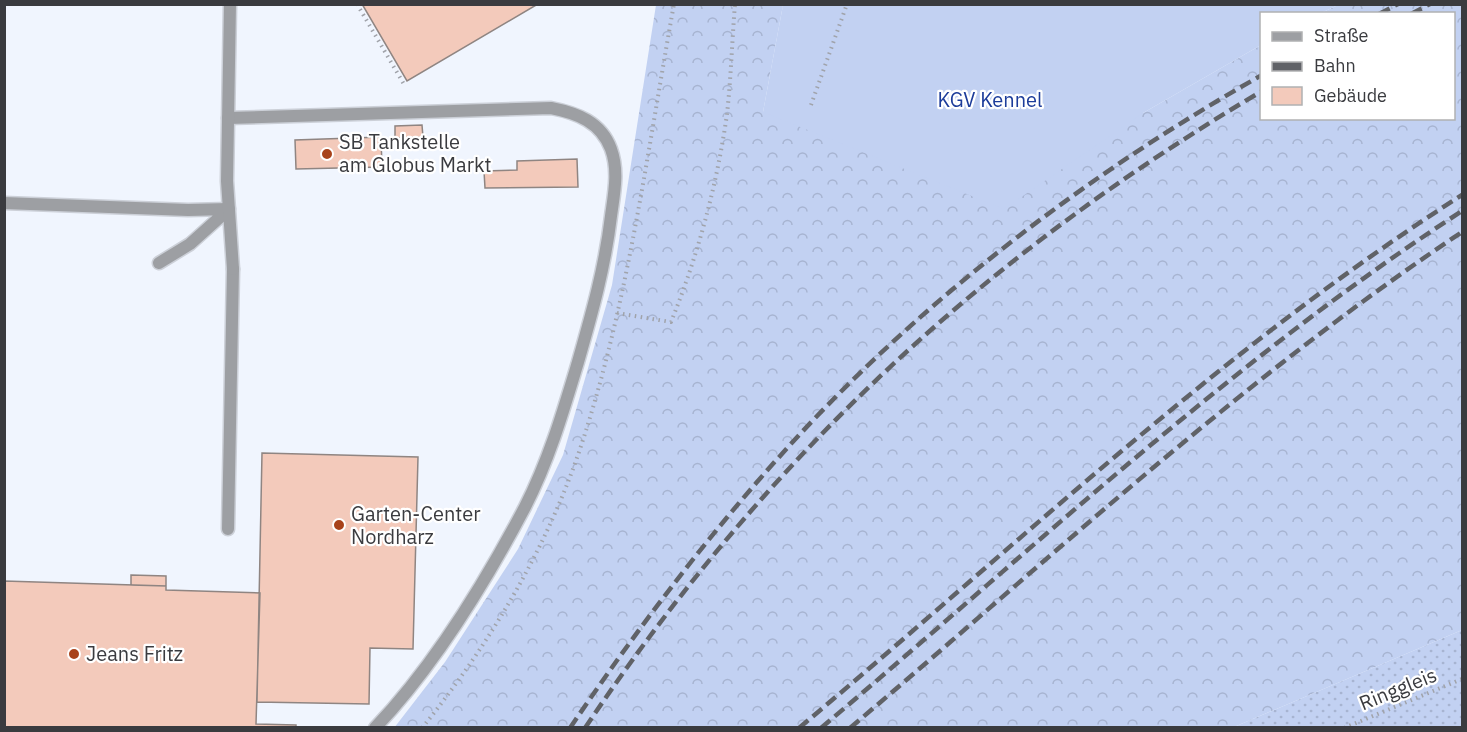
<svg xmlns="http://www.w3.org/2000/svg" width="1467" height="732" font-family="'IBM Plex Sans',sans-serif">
<defs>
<pattern id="grass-dots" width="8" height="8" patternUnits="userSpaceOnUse" patternTransform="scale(1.5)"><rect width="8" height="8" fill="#c2d1f2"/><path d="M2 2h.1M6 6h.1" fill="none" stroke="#a7b4d1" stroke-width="1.8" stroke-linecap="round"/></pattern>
<pattern id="forest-crowns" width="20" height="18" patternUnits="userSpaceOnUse" patternTransform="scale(1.5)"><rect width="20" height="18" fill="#c2d1f2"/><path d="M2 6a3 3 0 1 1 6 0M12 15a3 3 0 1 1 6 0" fill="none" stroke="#a7b4d1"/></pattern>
</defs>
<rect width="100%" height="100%" fill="#f0f5fe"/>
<!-- grass -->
<path fill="url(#grass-dots)" d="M1462,630V727H1234Z"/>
<!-- forest -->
<path fill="url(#forest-crowns)" d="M656,5H783L763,112L1143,113L1261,45L1262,118H1454V14L1321,13L1338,5H1462V630L1234,727L394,728L445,662L518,549L563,455L612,285Z"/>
<!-- garden -->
<path fill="#c2d1f2" d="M783,5V4L1338,5L1321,13L1262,14L1261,45L1143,113L1004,209L763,112Z"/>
<!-- building -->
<path fill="#f3cabb" stroke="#8f8582" stroke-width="1.5" d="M362,4H538L407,81Z
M422,125L423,137L395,138V126Z
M381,137L382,167L296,169L295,140Z
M577,159L578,187L485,188L484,171L517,170V161Z
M262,453L418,457L413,649L370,648L369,704L257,702Z
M131,575L166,576V586L131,585Z
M4,581L166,586V590L260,593L256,724L296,725V728H4Z"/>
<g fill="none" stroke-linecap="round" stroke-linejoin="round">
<!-- lane casing -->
<g stroke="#ccd0d8" stroke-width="15">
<path id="lane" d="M228,118L551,108C577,113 601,122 611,149C619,171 614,194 611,216C605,267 592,313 578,362C563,412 549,460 525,507C486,581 433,667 375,728
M4,203L188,210L229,209L190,244L159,263
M228,529L233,269"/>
</g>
<!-- street casing -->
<g stroke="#ccd0d8" stroke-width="15">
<path id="street" d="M230,4L227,181L233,269"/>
</g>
<!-- path -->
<path stroke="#a0a3aa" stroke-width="4" stroke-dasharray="1.5 4.5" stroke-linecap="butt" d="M357,4L405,86
M811,105L847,4
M617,313L671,322C698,255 717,185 727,114C731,78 732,41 735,4
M422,728C489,645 546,550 580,449C628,305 647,153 674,4
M1344,728L1462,679"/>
<!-- lane -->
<use href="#lane" stroke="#9d9fa3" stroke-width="12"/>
<!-- street -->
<use href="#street" stroke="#9d9fa3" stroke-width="12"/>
<!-- rail -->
<path stroke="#606267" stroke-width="4.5" stroke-dasharray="12 6" stroke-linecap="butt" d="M1379,14L1398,4
M1411,14L1430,4
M570,728C637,629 709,534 789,446C922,300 1090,172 1262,75
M585,728C767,457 982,257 1262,91
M799,728C1016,546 1224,347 1462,195
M821,728C1031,551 1232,360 1462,211
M850,728C1051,558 1243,378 1462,232"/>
</g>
<!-- markers -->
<g fill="#a8421a" stroke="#fff" stroke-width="2">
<circle cx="327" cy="154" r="6"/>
<circle cx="339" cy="525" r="6"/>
<circle cx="74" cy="654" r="6"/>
</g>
<g text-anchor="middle" stroke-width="4.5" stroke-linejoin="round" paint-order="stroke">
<!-- park labels -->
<g font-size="20" fill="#1c3c9a" stroke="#fff">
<text x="990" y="107">KGV Kennel</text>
</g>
<!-- poi labels -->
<g font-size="20" fill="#3a3b3f" stroke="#fff" text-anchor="start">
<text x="339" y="149">SB Tankstelle<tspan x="339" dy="23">am Globus Markt</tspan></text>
<text x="351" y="521">Garten-Center<tspan x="351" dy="23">Nordharz</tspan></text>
<text x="86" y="661">Jeans Fritz</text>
</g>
<!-- street labels -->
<g font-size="20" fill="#3a3b3f" stroke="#fff">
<text transform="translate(1398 689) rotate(-22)" y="7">Ringgleis</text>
</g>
</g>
<!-- border -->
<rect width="1467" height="732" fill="none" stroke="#3a3b3f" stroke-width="12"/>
<!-- legend -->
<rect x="1260" y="12" width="195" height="108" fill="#ffffff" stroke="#b0b1b2" stroke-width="1.5"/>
<rect x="1272" y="32" width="30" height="9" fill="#9d9fa3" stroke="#b0b1b2" stroke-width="1.5"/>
<text x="1314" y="42" font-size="18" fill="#3a3b3f">Straße</text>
<rect x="1272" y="62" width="30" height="9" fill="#606267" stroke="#b0b1b2" stroke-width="1.5"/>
<text x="1314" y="72" font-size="18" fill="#3a3b3f">Bahn</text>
<rect x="1272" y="87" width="30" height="18" fill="#f3cabb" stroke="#b0b1b2" stroke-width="1.5"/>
<text x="1314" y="102" font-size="18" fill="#3a3b3f">Gebäude</text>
</svg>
